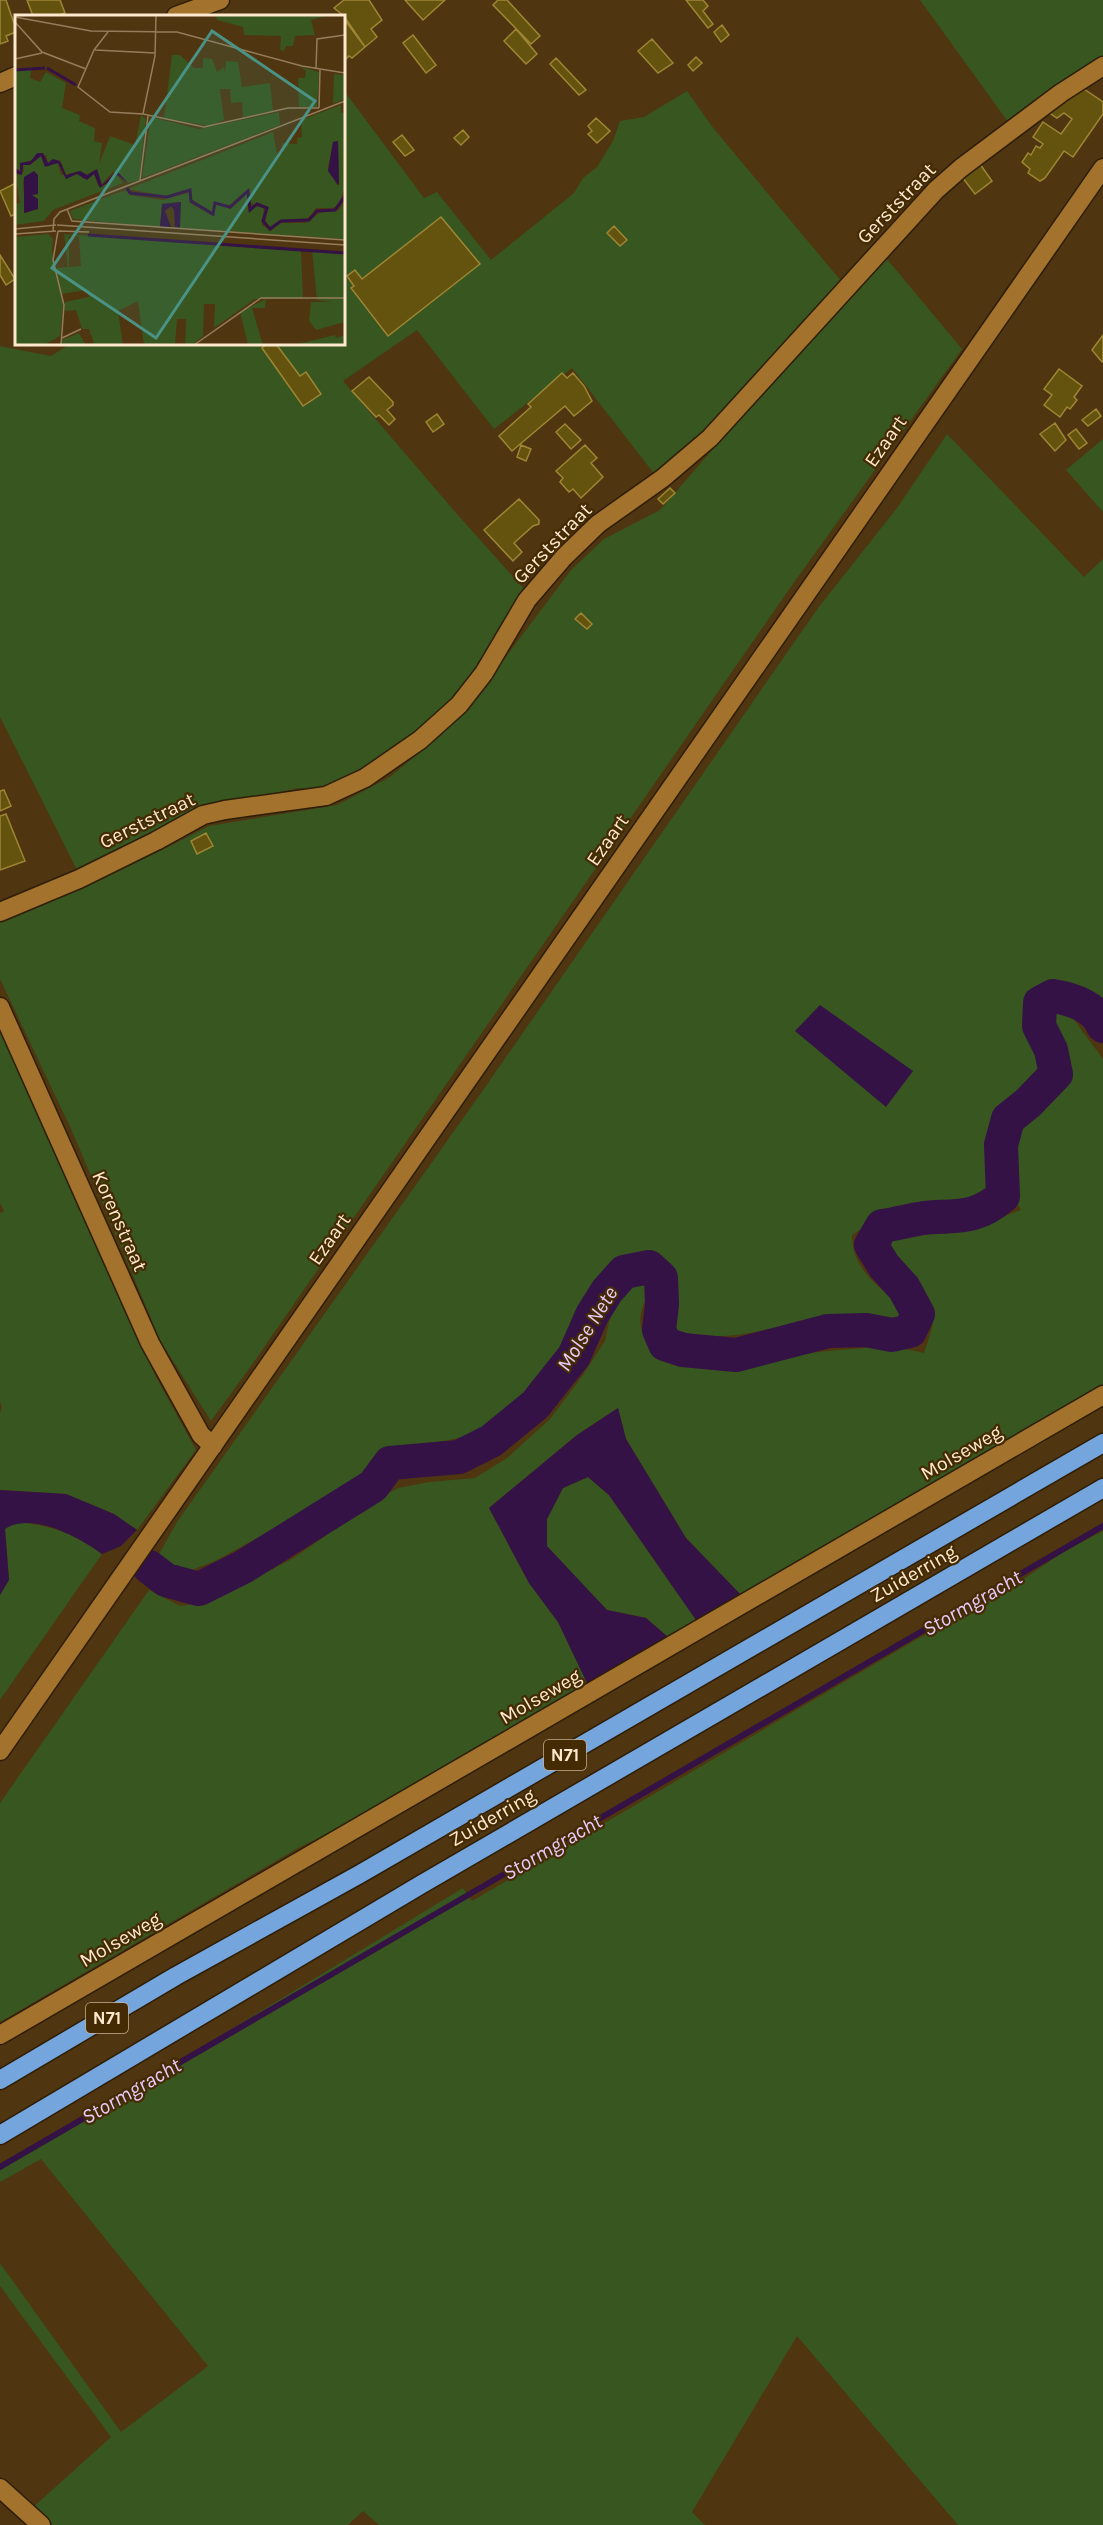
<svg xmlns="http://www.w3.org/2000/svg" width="1103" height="2525" font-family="Karla,sans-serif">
<rect width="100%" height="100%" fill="#4f3510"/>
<!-- green -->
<path fill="#38561f" d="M920,0H1103V60L1011,126Z
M687,91L714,129L842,282L687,451L656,476L572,368L494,429L417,330L343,381L457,514L526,591L471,679L449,705L415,736L362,771L318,790L299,788L199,809L78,872L0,717V346L51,356L70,344H344L345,92L424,198L437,192L491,260L574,193L583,178L597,167L613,141L620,121L644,117Z
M887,259L962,349L790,588L251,1366L211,1421L161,1342L72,1131L0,979V920L164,849L209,826L337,805L390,777L420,752L484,686L571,570L604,539L660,510L785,366Z
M947,434L1084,577L1103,559V1016C1092,1001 1063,974 1043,986C1038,989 1034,995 1030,1000C1030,1017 1034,1034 1038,1050C1040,1056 1044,1062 1043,1068C1041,1093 1005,1102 993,1122C976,1151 992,1172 985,1199C965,1207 946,1207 926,1209C901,1211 872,1220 852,1235C852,1268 876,1284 899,1305L900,1320L895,1327L888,1328L875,1322L844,1321L809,1326L767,1337L768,1329C735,1337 705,1340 672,1329L670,1278L656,1260L629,1259L615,1268L585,1302L579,1326L556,1362L519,1402L477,1434L389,1453L352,1480L289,1521L215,1561L184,1573L167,1571L155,1561L177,1522L481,1093L818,608L897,508Z
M1103,439V512L1066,470Z
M1055,1010L1069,1013L1103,1059V1388L740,1594L686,1538L626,1439L618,1408L577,1435L489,1508L529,1583L558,1622L588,1685L362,1817L300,1847L0,2022V1803L149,1590L180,1606L208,1602L294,1558L377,1499L398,1488L429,1482L475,1478L507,1458L550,1419L583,1375L605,1341L611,1313L628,1289L640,1281H645L649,1293C614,1353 694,1374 739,1370C749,1369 760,1364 770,1361C788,1356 809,1353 828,1351C861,1348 893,1344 924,1353C928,1340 935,1325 933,1311C932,1293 900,1263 888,1250L887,1242C912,1231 930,1235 955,1233C975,1231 1002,1216 1021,1210C1015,1200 1015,1190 1013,1178C1012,1171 1008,1158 1010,1151C1017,1122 1070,1099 1069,1068C1069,1049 1055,1034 1049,1017Z
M0,1028L156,1377L196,1450L137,1530L114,1514L66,1494L0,1490V1413L2,1407L0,1402V1213L4,1211L0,1203Z
M588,1477L609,1495L696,1620L668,1637L646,1618L607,1610L546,1546L547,1519L563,1488Z
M15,1522C51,1525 74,1533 102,1554L0,1700V1595L9,1579L5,1529Z
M1103,1531V2525H958L797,2336L692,2512L705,2525H379L363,2511L348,2525H49L31,2509L111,2437L0,2286V2263L121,2432L208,2366L41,2159L0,2182V2170L463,1888L472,1901L919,1638L1006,1591L1063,1552Z"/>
<!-- water -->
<path fill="#341245" d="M820,1005L913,1071L886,1107L795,1031Z
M618,1408L626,1439L686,1538L740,1594L696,1620L609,1495L588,1477L563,1488L547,1519V1546L607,1610L646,1618L668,1637L588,1685L558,1622L529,1583L489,1508L577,1435Z
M0,1490L66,1494L114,1514L137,1530L121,1546L102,1554C79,1537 31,1511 5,1529L9,1580L0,1595Z"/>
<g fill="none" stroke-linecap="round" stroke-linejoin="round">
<!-- stream -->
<path stroke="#341245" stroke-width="6" d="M0,2167L1103,1526"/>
<!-- river -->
<path stroke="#341245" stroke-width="34" d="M149,1567L166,1580L199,1589L243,1567L373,1486L390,1463L459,1457L491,1441L535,1405L574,1356L592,1315L607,1291L624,1272L649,1267L661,1278L662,1304L659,1330L665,1344L683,1350L736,1355L828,1331L866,1330L892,1335L910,1331L918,1314L904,1288L884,1266L871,1245L882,1226C896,1224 910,1220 924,1218C958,1215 975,1220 1003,1196L1001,1145L1008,1119L1028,1103L1056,1074L1051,1050L1039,1026L1040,1003L1053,996C1071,999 1095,1006 1103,1026"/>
</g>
<!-- building -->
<path fill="#64520f" stroke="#9e8634" stroke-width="1.5" d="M0,0H6L16,29V32L6,36L8,41L0,44Z
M27,0H60L65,13L55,16H33Z
M344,0H369L382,20L371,29L377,37L365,47L344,16L334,8Z
M405,0H445L423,20Z
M498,0H507L540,36L531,44L493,5Z
M686,0H703L708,6L703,11L713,24L708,28Z
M344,19L365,47L352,58L349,56L344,61Z
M722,25L729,35L721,42L714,32Z
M516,29L537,54L526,64L504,41Z
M413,35L436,65L426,73L403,43Z
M652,39L673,63L658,73L638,51Z
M696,57L702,63L693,71L688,65Z
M556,58L586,90L579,95L550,64Z
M1084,89L1103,102V114L1073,157L1064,151L1045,178L1040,181L1028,173L1030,169L1022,162L1028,153L1031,155L1036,146L1040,148L1043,144L1033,137L1043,122L1061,134L1072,119L1064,113L1057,118L1048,112Z
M596,118L610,131L597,143L588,134L592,131L588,126Z
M463,130L469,137L461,145L454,138Z
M402,135L414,150L405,156L393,142Z
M980,164L992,181L975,194L962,177Z
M16,183V214L11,216L0,191Z
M441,217L480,264L388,336L351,288L354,286L347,276L355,270L362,279Z
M614,226L627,240L620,246L607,233Z
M0,255L15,279L6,285L0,275Z
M1103,335V361L1102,362L1092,350Z
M266,344H276L300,376L306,372L321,394L303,406L262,348Z
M1059,369L1082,386L1074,397L1077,400L1070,409L1067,407L1060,417L1044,405L1052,395L1044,389Z
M562,373L567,378L573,373L584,386L592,401L574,416L565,406L512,451L499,436L531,407L528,404Z
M369,377L393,402V405L387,410L395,419L389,425L379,415L376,417L352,391Z
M1096,409L1101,416L1088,426L1082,420Z
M437,414L444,424L433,432L426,422Z
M1055,423L1066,440L1055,451L1040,434Z
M565,424L581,440L571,449L556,432Z
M1076,429L1087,443L1079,449L1068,435Z
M521,445L531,449L526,461L517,457Z
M585,445L597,458L591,463L603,477L581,498L573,489L569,492L560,482L563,478L556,471Z
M670,488L675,493L663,504L658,499Z
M519,499L539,520V524L533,526L514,543L522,552L513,561L484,530Z
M581,613L592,624L587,629L575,619Z
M4,790L11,806L0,811V791Z
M6,814L25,861L0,870V816Z
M206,833L213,846L197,854L191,841Z"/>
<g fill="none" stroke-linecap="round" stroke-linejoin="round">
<!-- street casing -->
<g stroke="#2e1e08" stroke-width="21">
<path id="street" d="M0,912L79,879L156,841L203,815L225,810L326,796L365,778L420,740L459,705L484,673L527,600L564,557L598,524L663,478L710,438L936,190L961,168L1061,93L1103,66
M0,1007L150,1343L201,1435L213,1446
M0,2035L1103,1395
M0,2488L41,2525"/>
</g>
<!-- secondary casing -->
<g stroke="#2e1e08" stroke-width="21">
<path id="secondary" d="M176,16L220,0
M0,83L16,76
M0,1751L1103,168"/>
</g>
<!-- highway casing -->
<g stroke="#2e1e08" stroke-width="21">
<path id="highway" d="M0,2080L176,1976L360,1874L1103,1443
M0,2135L422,1884L1103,1488"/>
</g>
<!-- street -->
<use href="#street" stroke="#a3722c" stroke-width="18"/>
<!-- secondary -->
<use href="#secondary" stroke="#a3722c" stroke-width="18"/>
<!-- highway -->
<use href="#highway" stroke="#75a5dd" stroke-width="18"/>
</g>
<g text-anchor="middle" stroke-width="4.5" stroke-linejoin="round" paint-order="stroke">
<!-- shield labels -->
<g fill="#442b03" stroke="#c6af91" stroke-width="1.5">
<rect x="544" y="1740" width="42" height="30" rx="4.5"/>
<rect x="86" y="2003" width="42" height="30" rx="4.5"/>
</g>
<g font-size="18" font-weight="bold" fill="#fee8ce">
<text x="565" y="1761">N71</text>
<text x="107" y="2024">N71</text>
</g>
<!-- street labels -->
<g font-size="20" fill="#fee8ce" stroke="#442b03">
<text transform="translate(896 203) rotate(-46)" y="7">Gerststraat</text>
<text transform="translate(885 441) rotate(-55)" y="7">Ezaart</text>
<text transform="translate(552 543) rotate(-46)" y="7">Gerststraat</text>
<text transform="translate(147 820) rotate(-26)" y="7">Gerststraat</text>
<text transform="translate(607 840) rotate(-55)" y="7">Ezaart</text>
<text transform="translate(120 1221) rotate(66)" y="7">Korenstraat</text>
<text transform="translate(329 1239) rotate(-55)" y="7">Ezaart</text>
<text transform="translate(961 1452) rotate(-30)" y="7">Molseweg</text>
<text transform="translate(913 1573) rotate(-30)" y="7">Zuiderring</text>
<text transform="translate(540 1696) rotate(-30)" y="7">Molseweg</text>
<text transform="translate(492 1817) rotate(-30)" y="7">Zuiderring</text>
<text transform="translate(120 1939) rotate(-30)" y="7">Molseweg</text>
</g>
<!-- water labels -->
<g font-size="21" font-style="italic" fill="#e8c9fa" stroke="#442b03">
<text transform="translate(587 1329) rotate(-58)" y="7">Molse Nete</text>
<text transform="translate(972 1603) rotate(-30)" y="7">Stormgracht</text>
<text transform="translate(552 1847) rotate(-30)" y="7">Stormgracht</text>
<text transform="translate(131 2091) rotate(-30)" y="7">Stormgracht</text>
</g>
</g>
<!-- overview -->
<g transform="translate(15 15)">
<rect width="330" height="330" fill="#4f3510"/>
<path d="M201,0H315L296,5L300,20L280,21L278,31H271L269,36L265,35L266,21L229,20L228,12L202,5ZM157,40H165L179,53H188V43L197,44L202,57L209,52L210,59L211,46L223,47L227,72L255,68L258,96L228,102L227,87L216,88L215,74H205L209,105L194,111L149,103ZM17,52L15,63L25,67L31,57L51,68L47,93L65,100L64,106L80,113L79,126L87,128L84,149L95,121L120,130L126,100L131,104L124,165L113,168L98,157L86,170L79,155L72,160L64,156L51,160L47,149L36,145L33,148L31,140L5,149V156L0,153V55ZM286,52L304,57L302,92H284L283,63H290L291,56ZM319,59L330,60V84L318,89ZM326,90V98L330,97V172L323,191L317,193H301L293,203L267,205L255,212L250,209L253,193L236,188L232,175L213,191L199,186L197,197L177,185L176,174L151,181L113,174L258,117L262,139L268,138L267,128L282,129V123L287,122L286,105ZM323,126L324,169L322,170L313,153L318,127ZM264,97L265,110L127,163L136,102L184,114ZM23,142H28L29,150L43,148L46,160L63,159L69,164L79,158L83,171L91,170L102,160L108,168L38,195L29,206L0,210V189L5,188L0,158L3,160L9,156L8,150L16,149ZM8,165L21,180H17L14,197L10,198ZM110,175L115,180L148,185L176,177L175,188L198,201L201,189L216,194L232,178L234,197L241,191L249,193L247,210L256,216L265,208H291L304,198L324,195L330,185V224L165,213V187L147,189L145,212L58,204L55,196ZM33,219L38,224L37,237L48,289L45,321L29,330H0V222ZM49,219L286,236L288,284H240L199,313L200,289H189L188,321L177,330H170L171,304H162L160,330H129L123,286L103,296L108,330H46L47,325L64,318L71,330L79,328L74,314H67L61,295L50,296V287L74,282L72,275L47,279L41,253L53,252ZM54,221H64L66,251L54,252ZM297,235L330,237V307L301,315L294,306L296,287H317L302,285ZM251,284L250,293H237L248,330H233L225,297ZM320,320L321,323L330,320V330H278Z" fill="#38561f" fill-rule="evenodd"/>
<path d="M323,126L324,169L323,170L313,156L318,127ZM22,138H28L33,148L38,144L45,146L51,160L65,156L72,160L82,154L87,170L102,156L113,168L102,160L85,173L79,159L72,165L62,159L51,164L43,148L30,152L26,141L15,150H8L7,160L0,158V153L5,156V148L16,146ZM19,156L23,160V179L17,180L23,184V194L9,198V162ZM166,187L165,213L160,212L159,195L156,191L150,196L156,212H145L147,189Z" fill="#341245"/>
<path fill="none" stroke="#341245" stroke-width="3" d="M32,53L61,70M0,55L30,53M112,173L115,178L152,182L175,175L176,186L198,199L200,188L215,192L233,176L235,195L242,189L252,193L248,206L255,214L266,206L294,205L302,196L320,195L330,181M73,220L330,238"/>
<path fill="none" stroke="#957d5c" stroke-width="1.5" d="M0,2L76,16L162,17L287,51L330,58M0,7L27,37L71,54M93,17L79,35L63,72L95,97L128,99L189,112L273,93H304M80,35L140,38M0,44L27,38M301,54L302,24L330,20M304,93L305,55M128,99L140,41L141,0M125,165L133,101M52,194L57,206L330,225M42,210L330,230M0,214L41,210M38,216L39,204L45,197L330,86M43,216L38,245L49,290L46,330M43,216L74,217M0,219L41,216M47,323L66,314M179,330L246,283H330"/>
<path fill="#4b9286" fill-opacity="0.15" stroke="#4b9286" stroke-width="3" d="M197,16L300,86L141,323L37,253Z"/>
<rect width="330" height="330" fill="none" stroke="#fee8ce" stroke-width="3"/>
</g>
</svg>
